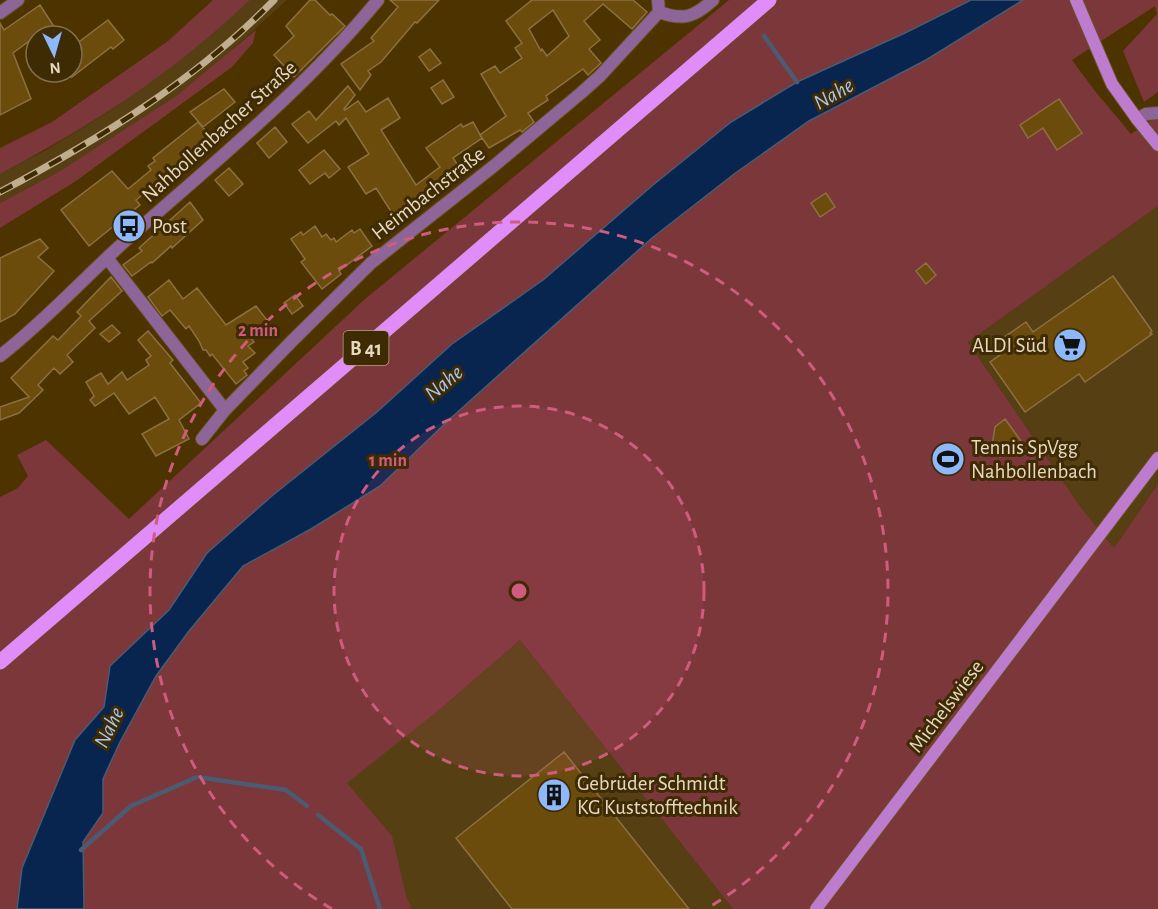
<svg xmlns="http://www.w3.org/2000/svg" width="1158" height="909" font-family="'Alegreya Sans',sans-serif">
<rect width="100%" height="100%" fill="#4d3300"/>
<!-- built -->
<path fill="#573f14" d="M250,0H287L225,56L176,96L60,171L0,203V174L48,149L105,114L162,74Z
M1158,206V484L1114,548L1082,509L968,342Z
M520,640L733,909H412L406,895L346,783L438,711Z"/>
<!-- green -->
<path fill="#7b373a" d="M213,0H250C222,26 193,51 162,74C111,112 56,144 0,174V148L52,122L168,41Z
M729,0H971L905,33L797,82L731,122L653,185L543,280L452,344L377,412L273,495L207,553L169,610L110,666L104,707L75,740L22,868L17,909H0V497L18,488L28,476L17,455L46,440L129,519L365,299Z
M1023,0H1158V92L1144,102L1123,51L1157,14L1155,6L1072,60L1095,91L1131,134L1158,116V206L968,342L1082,509L1114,548L1158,484V909H733L520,640L438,711L347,783L392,836L406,895L412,909H84L83,842L103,813V779L120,742L156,676L189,631L243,566L311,529L380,486L452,417L652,238L734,174L809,121L926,60Z
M256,30L253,43L232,67L76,181L0,228V203L60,171L176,96Z"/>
<!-- water -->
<path fill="#082550" stroke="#4b5b72" stroke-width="1.5" d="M971,0H1023L926,60L809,121L734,174L652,238L452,417L380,486L311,529L243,566L189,631L156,676L120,742L103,779V813L83,842L84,909H17L22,868L75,740L104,707L110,666L169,610L207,553L273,495L377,412L452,344L543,280L653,185L731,122L797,82L905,33Z"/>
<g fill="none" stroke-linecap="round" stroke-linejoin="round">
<!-- stream -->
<path stroke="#4b5b72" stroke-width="4.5" d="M764,36L797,82
M318,815L361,849L380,909
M81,850L131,806L197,777L286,790L307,806"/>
</g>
<!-- building -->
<path fill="#6c4c0c" stroke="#8d7041" stroke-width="1.5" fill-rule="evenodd" d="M310,0H315L330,15L332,14L345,26L294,77L274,55L294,36L286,26Z
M390,0H439L417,23L415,22L381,62L368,71L371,75L360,90L341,64L374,41L371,38L398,7Z
M532,0H633L647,12L632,29L603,4L584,21L600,40L589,49L601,63L588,75L583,69L546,96L548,100L528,113L534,122L522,132L520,130L489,148L480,135L506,116L481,74L495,66L500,73L522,58L515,48L522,43L506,21ZM553,10L569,36L547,56L542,49L541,51L529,29Z
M40,5L60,36H36L13,53L31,99L0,115V23L4,30Z
M108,20L124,40L113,49L111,47L72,77V47Z
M430,49L441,63L429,71L419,57Z
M443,80L454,97L442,104L431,88Z
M348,86L355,95L344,109L345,110L358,101L366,112L388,98L400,118L381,130L416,185L440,167L426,148L461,124L463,127L473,122L482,138L453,158L464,175L452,183L450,181L423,201L426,205L399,224L376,188L366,194L348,167L369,154L346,118L339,125L336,121L308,143L292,124L309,111L316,120Z
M224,89L235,102L203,127L190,112Z
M1059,99L1082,133L1057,150L1043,128L1028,138L1020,125Z
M198,122L213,139L136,200L140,205L89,246L61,210L112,171L128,189L151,170L148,166L155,161L153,158Z
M275,127L287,142L269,158L257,143Z
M324,150L340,169L329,178L325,173L310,184L299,170Z
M229,168L243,184L229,196L215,180Z
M826,193L835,207L820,217L811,203Z
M190,202L203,220L172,248L171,246L152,263L151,262L132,276L123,265L142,251L139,248Z
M315,226L322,237L326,234L331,240L334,238L336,242L352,230L354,233L360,229L372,246L339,271L341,274L322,289L301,262L305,259L291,239L301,232L303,235Z
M40,239L48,248L38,257L54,271L15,314L0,322V258Z
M926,263L936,275L926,284L916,271Z
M1113,276L1152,331L1150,333L1152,334L1085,382L1079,374L1025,412L990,362L1007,350L1000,340L1026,322L1033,332Z
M111,277L122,291L89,321L95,328L67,355L73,362L60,374L54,368L38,385L43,390L19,413L0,420V407L29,397L11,378L53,336L58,340L81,316L77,312Z
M169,280L183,299L197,288L226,325L256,306L270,324L251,338L254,342L248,346L255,353L243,362L248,368L244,371L247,375L236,384L212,354L210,356L206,350H203L199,341L189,326L186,329L170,310L162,316L148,297Z
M295,295L303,306L292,314L284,303Z
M112,325L120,333L109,342L100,334Z
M148,331L173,360L170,363L201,403L179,420L189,439L156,456L142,434L169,419L155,397L129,414L114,393L95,406L90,400L94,396L86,382L101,373L108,384L122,372L127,380L149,365L146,360L151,356L138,340Z
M1005,419L1021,441L1000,457L992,446L995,427Z
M564,752L689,909H512L456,838Z"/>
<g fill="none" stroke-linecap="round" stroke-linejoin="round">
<!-- street casing -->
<g stroke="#695123" stroke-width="14">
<path id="street" d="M659,12C684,21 694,17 713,0
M0,13L18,0
M1137,119L1146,114L1158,113
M107,258L225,410
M0,356C45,321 82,280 124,242C212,164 303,91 378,0
M202,439L225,410L292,341L371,263L495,165L581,93L600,76L659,12L658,0"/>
</g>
<!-- secondary casing -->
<g stroke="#695123" stroke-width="14">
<path id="secondary" d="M1076,0L1112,84L1137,119L1158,145
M816,909L1158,458"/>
</g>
<!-- primary casing -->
<g stroke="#695123" stroke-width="16">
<path id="primary" d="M0,662L769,0"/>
</g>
<!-- street -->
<use href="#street" stroke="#8e6599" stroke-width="12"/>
<!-- secondary -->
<use href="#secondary" stroke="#be7ccf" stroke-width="12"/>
<!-- primary -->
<use href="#primary" stroke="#e28cf9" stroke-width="15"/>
<!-- rail casing -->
<g stroke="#c0ad8e" stroke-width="7">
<path id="rail" d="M0,192C98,140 196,80 274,0"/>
</g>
<!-- rail -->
<use href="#rail" stroke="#3e2b04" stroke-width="4.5" stroke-dasharray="14" stroke-linecap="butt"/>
</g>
<!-- distance rings -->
<circle cx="519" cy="591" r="185" fill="#cf5b7e" fill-opacity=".12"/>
<g fill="none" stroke="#cf5b7e" stroke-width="3" stroke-dasharray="10 8">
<circle cx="519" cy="591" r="185"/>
<path d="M332 909A369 369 0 1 1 706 909"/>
</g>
<!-- icons -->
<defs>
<g id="bus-disc" transform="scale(1.725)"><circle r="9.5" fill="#8db9fc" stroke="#3e2b04"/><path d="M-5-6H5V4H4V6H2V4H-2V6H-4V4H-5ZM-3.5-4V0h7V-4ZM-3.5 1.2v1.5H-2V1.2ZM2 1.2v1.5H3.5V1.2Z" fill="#111"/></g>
<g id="supermarket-disc" transform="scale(1.725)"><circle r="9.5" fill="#8db9fc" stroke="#3e2b04"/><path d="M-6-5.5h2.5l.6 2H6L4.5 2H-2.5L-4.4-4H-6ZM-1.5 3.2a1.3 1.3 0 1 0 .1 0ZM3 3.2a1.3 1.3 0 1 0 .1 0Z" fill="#111"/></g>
<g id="stadium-disc" transform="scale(1.725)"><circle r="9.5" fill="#8db9fc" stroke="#3e2b04"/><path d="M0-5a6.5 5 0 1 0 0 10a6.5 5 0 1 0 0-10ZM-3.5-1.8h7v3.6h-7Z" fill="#111"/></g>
<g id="building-disc" transform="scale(1.725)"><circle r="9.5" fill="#8db9fc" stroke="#3e2b04"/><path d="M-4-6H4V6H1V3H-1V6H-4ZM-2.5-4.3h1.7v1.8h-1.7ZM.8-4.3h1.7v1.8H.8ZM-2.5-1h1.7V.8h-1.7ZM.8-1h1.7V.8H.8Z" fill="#111"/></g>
</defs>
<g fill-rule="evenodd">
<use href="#bus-disc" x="129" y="226"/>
<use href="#supermarket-disc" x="1070" y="345"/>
<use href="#stadium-disc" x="948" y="459"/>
<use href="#building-disc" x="554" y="795"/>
</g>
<g text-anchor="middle" stroke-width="6" stroke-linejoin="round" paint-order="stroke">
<!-- shield labels -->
<rect fill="#3e2b04" stroke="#b5a488" stroke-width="1.5" x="343.5" y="331" width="45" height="34" rx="4.5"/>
<g font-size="20" font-weight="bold" fill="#e8d8c0">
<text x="366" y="355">B 41</text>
</g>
<!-- street labels -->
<g font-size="21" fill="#e8d8c0" stroke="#3e2b04">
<text transform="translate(219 131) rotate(-42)" y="7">Nahbollenbacher Straße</text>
<text transform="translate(428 193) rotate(-38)" y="7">Heimbachstraße</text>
<text transform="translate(946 706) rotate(-53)" y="7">Michelswiese</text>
</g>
<!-- poi labels -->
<g font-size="21" fill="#e8d8c0" stroke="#3e2b04" text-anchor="start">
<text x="152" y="233">Post</text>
<text x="1047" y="352" text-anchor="end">ALDI Süd</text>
<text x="971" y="454">Tennis SpVgg<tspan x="971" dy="24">Nahbollenbach</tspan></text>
<text x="577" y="790">Gebrüder Schmidt<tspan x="577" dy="24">KG Kuststofftechnik</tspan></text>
</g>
<!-- water labels -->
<g font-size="22" font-style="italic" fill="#a8c5f1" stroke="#3e2b04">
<text transform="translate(833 93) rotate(-30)" y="8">Nahe</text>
<text transform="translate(443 382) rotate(-40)" y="8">Nahe</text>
<text transform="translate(108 727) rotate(-64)" y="8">Nahe</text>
</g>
</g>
<circle cx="519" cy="591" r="9" fill="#cf5b7e" stroke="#3e2b04" stroke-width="3"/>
<g font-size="18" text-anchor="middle" font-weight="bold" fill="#cf5b7e" stroke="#3e2b04" stroke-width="6" stroke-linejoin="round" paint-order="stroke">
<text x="258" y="336">2 min</text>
<text x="388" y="466">1 min</text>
</g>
<!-- north arrow -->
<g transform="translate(54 54) rotate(175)"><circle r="28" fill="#3e2b04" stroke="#82704f" stroke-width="1.5"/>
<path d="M0-4.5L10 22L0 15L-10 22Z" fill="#8db9fc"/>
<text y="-9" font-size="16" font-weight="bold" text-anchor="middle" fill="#e8d8c0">N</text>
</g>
</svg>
